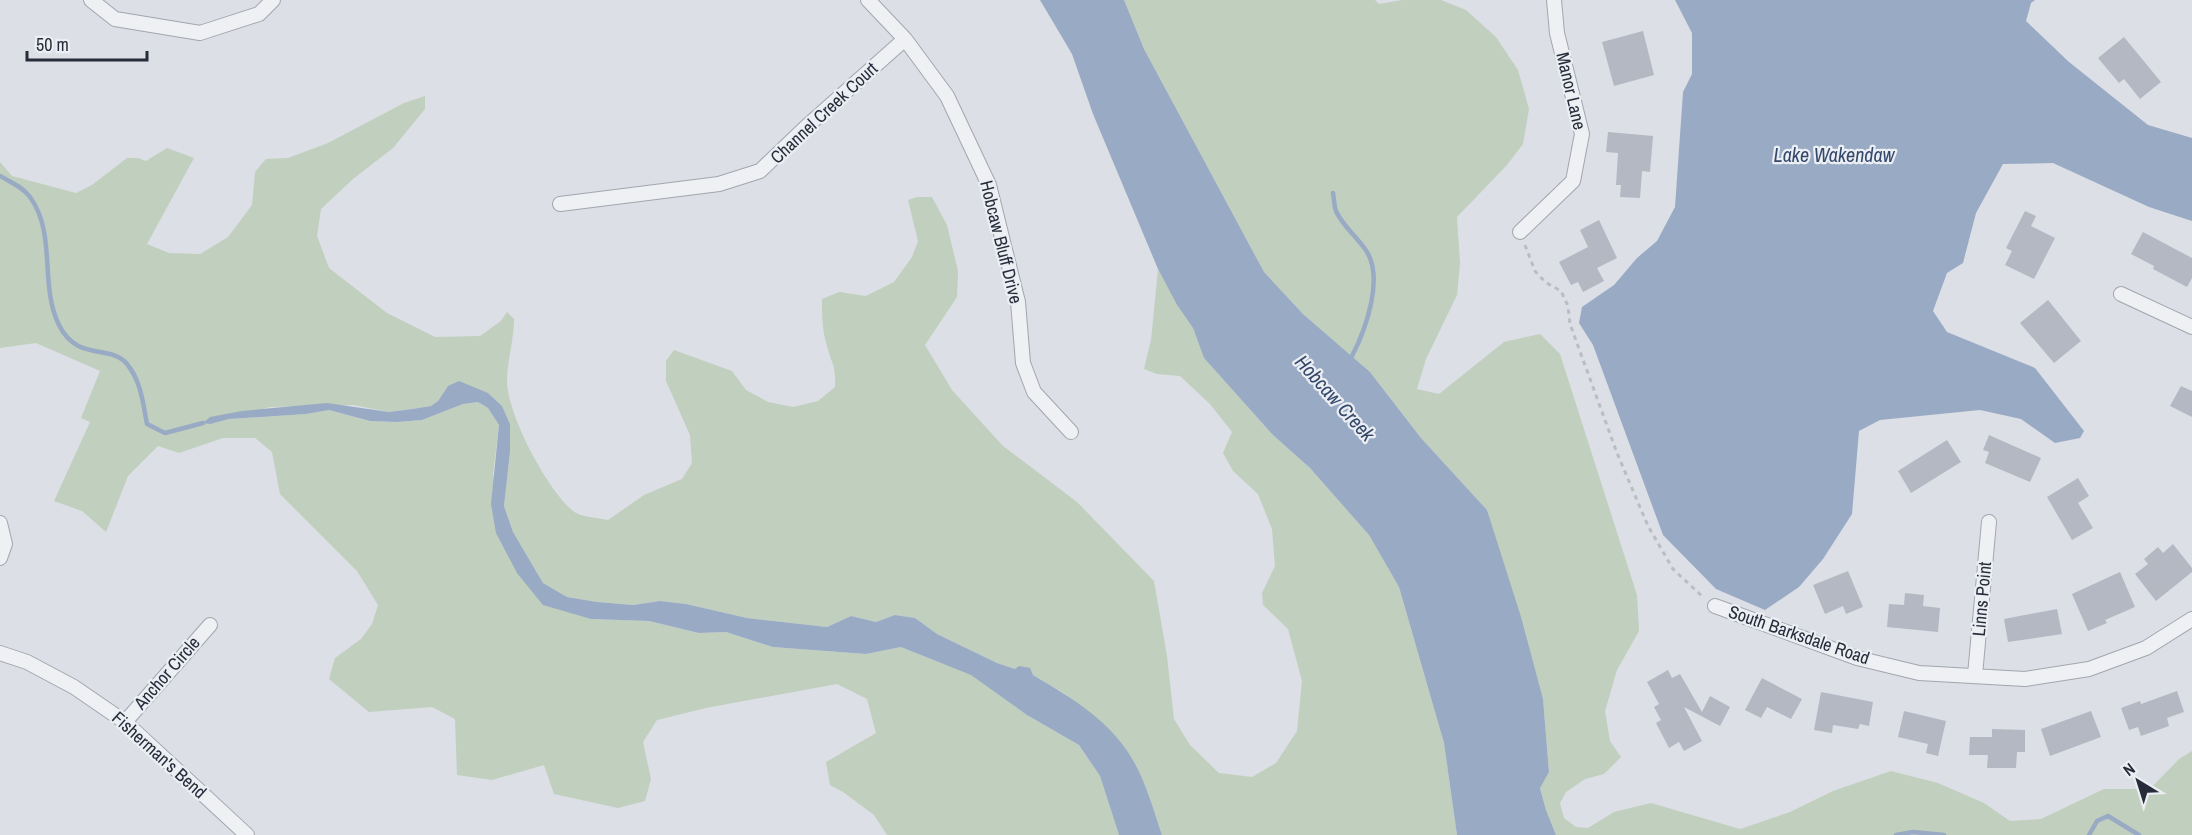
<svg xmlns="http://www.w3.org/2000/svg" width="2192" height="835" font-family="'Archivo Narrow',sans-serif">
<rect width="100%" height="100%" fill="#dcdfe5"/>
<!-- green -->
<path fill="#c1cfbe" d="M1124,0H1375L1379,4L1402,0H1441L1466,10L1496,37L1518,70L1529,109L1523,144L1507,165L1457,217L1460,263L1457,295L1426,359L1417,389L1439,394L1504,342L1540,334L1560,354L1637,595L1639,631L1617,670L1605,711L1610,741L1621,757L1604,774L1585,779L1566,792L1560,803L1564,818L1576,827L1588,828L1614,812L1651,803L1740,829L1790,812L1833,791L1891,771L1938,783L1984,803L2010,821L2041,819L2104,789H2150L2179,759L2192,751V835H1556L1546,810L1540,787L1549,772L1543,699L1487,510L1421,438L1370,372L1303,314L1264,272L1144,49Z
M425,96V109L393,148L353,179L321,209L317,236L329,268L387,313L435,337L480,336L501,321L507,312L514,319C514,339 508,358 507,378C505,411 547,490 573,511C580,517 598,518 608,520L644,495L682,479L692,463L690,435L666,381V361L674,350L732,371L746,390L768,402L793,407L818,401L835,387C836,365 832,365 827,346C822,330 822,315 822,299L839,292L866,296L894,282L912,257L918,241L908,200L917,197H932L947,225L958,271L957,297L925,345L952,390L1003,446L1077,502L1154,581L1167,656L1174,719L1190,745L1219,773L1252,777L1276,763L1297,731L1302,681L1288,629L1263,605L1262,593L1275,566L1272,529L1258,494L1233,471L1223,453L1232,432L1210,404L1180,376L1157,374L1144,369L1151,340L1158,269L1177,305L1193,328L1204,358L1273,435L1310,468L1369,535L1399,587L1444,743L1457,835H1162L1147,790L1132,759L1067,695L1033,675L997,663L937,634L915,618L895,615L876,622L851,616L827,627L747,618L686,604L660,601L633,605L597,602L567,597L543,583L513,532L504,506L510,452V424L502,406L488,393L448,386L438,401L431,406L412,409L389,412L353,405L270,407L210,424L229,419L306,414L329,410L370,421L397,422L422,420L463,404L478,402L488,408L499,425L493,475L517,573L591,619L649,621L699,633L726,632L773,647L866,654L901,647L972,675L1027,715L1079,745L1100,776L1119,835H887L874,815L843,792L830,785L826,762L876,733L867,699L837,684L706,708L657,720L643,742L651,779L645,801L618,808L554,794L544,765L492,780L457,775L455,719L432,707L369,712L329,679L335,658L361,639L372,624L378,605L357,571L280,494L272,452L255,438H223L179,453L158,446L128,476L106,532L82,511L54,501L90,422L81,418L100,371L36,343L0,348V162L12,176L76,193L92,185L127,158H138L146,161L167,148L194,158L147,244L169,253L200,254L228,237L252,205L255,172L266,159L288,158L328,143L404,103Z"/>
<!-- water -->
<path fill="#99aac4" d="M1040,0H1124L1144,49L1264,272L1303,314L1370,372L1421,438L1487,510L1521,617L1543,699L1549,772L1540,788L1546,810L1556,835H1457L1444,743L1399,587L1369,535L1310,468L1273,435L1204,358L1193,328L1177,305L1158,269L1093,114L1072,54Z
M1675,0H2035L2031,3L2026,21L2069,62L2148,125L2192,138V221L2149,207L2053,163L2003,164L1976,213L1963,263L1947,273L1933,311L1947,332L2035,368L2084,431L2080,438L2055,443L2021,419L1980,410L1880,420L1859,431L1852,514L1823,559L1799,587L1765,610L1716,589L1663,535L1593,345L1579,323L1582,307L1614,285L1637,258L1657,241L1675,207L1683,92L1692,74V33Z
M459,381L488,393L502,406L510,424V452L504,506L513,532L543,583L567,597L597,602L633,605L660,601L686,604L747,618L827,627L851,616L876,622L895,615L915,618L937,634L997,663L1015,669L1019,666L1030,668L1033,675C1070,697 1108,719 1131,757C1146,781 1153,809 1162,835H1119L1100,776L1079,745L1027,715L971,675L901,647L866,654L773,647L726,632L699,633L649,621L591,619L543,605L517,573L496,533L491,504L499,425L488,408L478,402L463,404L422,420L397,422L370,421L329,410L306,414L229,419L210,424L203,423L210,417L242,411L327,403L389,412L412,409L431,406L438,401L448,386Z"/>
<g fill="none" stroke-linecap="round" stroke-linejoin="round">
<!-- stream -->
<path stroke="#99aac4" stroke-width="4.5" d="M0,176C10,182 23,187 30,197C57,234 39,285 59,325C77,362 111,344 127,364C141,381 143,403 147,424L165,433L203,423
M1333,193C1334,198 1334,206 1336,211C1342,225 1356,236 1365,249C1385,276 1366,329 1352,356
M1896,835L1913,832L1944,835
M2089,835L2097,821L2108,816L2139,835"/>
</g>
<!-- building -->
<path fill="#b4b8c2" d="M1643,31L1654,75L1614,86L1602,42Z
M2124,37L2161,82L2140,99L2124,79L2119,83L2098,58Z
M1608,132L1653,136L1650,172L1642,171L1640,198L1620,197L1621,185H1616L1618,153L1606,152Z
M2025,211L2036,216L2031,226L2055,238L2034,279L2005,265L2012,251L2006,248Z
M1599,220L1617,258L1597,268L1604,281L1583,292L1578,282L1571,285L1559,262L1588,247L1580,230Z
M2143,232L2192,258V278L2187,287L2153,269L2154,266L2131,254Z
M2048,300L2081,341L2054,363L2020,323Z
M2181,386L2192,391V417L2170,406Z
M1989,435L2041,458L2030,482L1985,463L1989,452L1983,450Z
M1947,440L1961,462L1911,493L1898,471Z
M2078,478L2089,496L2078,503L2093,528L2072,540L2047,497Z
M2173,544L2192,568V572L2156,601L2135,574L2148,564L2144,559L2158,547L2163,553Z
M1848,571L1863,607L1846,614L1843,606L1825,614L1813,585Z
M2120,572L2135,607L2105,620L2107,623L2088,631L2072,594Z
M1905,593L1924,595L1923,606L1940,608L1938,632L1887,627L1889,604L1904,605Z
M2057,609L2062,634L2008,642L2004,619Z
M1668,670L1672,678L1680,674L1702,712L1710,696L1730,707L1720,726L1684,707L1702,741L1684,751L1679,742L1669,748L1656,723L1661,720L1654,707L1659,704L1647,682Z
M1762,678L1802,699L1791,719L1767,707L1761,718L1745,710Z
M2177,691L2184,712L2167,718L2169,726L2141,736L2138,727L2129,730L2121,708L2140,701L2141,704Z
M1821,692L1873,702L1869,726L1860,724L1858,729L1833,725L1832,733L1814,730Z
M1904,711L1946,721L1938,756L1926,753L1928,744L1898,737Z
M2091,711L2101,737L2050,756L2041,729Z
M1992,729L2025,730V752H2017L2016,768H1987L1988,755H1969L1970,737H1992Z"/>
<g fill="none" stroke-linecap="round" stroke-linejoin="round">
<!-- minor casing -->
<g stroke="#a2a6ae" stroke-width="16">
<path id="minor" d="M91,0L115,19L200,33L259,14L273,0
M868,0L905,39L947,96L989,185L1018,302L1023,363L1034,392L1071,432
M560,204L719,184L760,171L806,127L905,39
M1520,232L1573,181L1582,134L1557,33L1554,0
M2121,294L2192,327
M0,523L5,544L0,558
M1715,606L1857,658L1919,673L2025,679L2089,669L2146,648L2192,619
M0,653L27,662L74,687L125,722L247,835
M1975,675L1989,522
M125,722L210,625"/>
</g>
<!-- path -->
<path stroke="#babdc4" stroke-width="3" stroke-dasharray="4.5 4.5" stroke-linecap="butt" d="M1525,245L1535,271L1545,282L1561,291L1568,306L1570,324L1617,453L1648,526L1673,569L1704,598"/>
<!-- minor -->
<use href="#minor" stroke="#eef0f4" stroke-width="14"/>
</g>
<g text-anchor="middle" stroke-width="4.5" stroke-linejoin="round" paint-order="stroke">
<!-- street labels -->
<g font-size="18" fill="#272c3a" stroke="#ebeef3">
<text transform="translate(1571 91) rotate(77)" y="6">Manor Lane</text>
<text transform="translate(824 113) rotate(-43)" y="6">Channel Creek Court</text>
<text transform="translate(1001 242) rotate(76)" y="6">Hobcaw Bluff Drive</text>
<text transform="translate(1982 599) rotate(-85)" y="6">Linns Point</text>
<text transform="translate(1799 635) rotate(19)" y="6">South Barksdale Road</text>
<text transform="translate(167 673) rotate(-49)" y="6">Anchor Circle</text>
<text transform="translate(159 755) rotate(42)" y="6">Fisherman's Bend</text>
</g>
<!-- water labels -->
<g font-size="20" font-style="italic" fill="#34486c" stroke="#ebeef3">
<text x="1834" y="162">Lake Wakendaw</text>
<text transform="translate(1335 398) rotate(48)" y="7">Hobcaw Creek</text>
</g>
</g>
<!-- north arrow -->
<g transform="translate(2138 781) rotate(322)" stroke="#ebeef3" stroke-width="4.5" paint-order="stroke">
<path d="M0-4.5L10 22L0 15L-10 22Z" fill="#272c3a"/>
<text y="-9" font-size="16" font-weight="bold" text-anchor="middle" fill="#272c3a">N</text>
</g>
<!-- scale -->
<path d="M27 51v9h120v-9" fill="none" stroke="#272c3a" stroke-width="3"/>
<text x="36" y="51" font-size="18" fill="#272c3a" stroke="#ebeef3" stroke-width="4.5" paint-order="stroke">50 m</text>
</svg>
